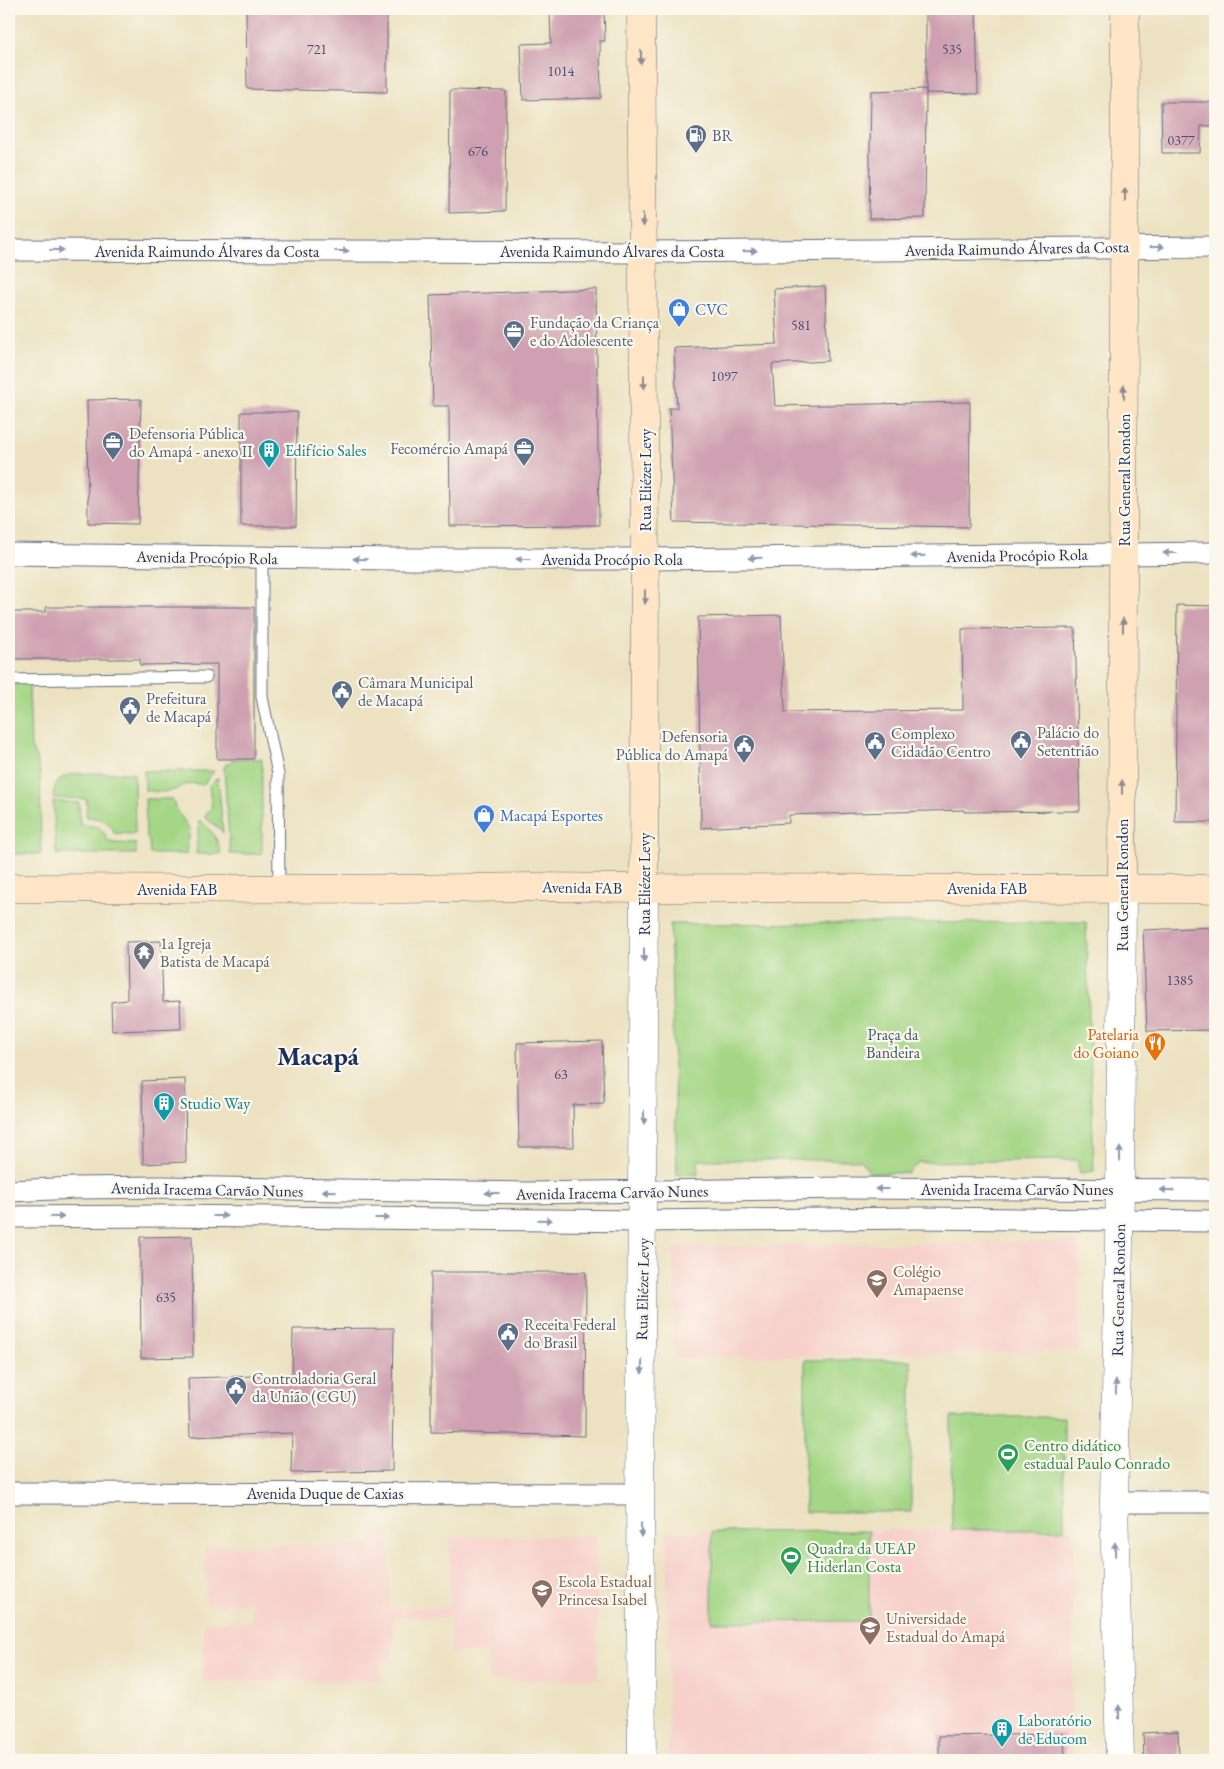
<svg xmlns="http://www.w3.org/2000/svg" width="1224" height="1769" font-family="'EB Garamond',serif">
<rect width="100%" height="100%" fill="#fbf7ec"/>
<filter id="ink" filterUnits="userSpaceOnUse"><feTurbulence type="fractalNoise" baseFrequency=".02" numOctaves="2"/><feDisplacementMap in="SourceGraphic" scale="10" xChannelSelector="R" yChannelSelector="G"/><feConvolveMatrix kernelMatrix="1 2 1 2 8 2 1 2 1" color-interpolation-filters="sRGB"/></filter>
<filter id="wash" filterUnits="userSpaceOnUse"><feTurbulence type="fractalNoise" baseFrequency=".0096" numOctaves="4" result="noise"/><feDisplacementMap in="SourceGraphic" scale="20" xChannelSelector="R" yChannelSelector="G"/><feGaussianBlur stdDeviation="1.12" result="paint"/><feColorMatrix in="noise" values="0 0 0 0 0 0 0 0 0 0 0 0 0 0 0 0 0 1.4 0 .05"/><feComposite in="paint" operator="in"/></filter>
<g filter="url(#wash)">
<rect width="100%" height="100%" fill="#ece2c1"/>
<!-- built -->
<path fill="#f7d0cb" d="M1078,1241L1080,1351L675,1358L673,1247Z
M1074,1529L1071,1760H668L667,1532Z
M372,1531H389L390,1608L450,1607V1537L596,1536L598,1679L488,1681L486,1594V1653H450V1617L393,1618V1661H381V1680L203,1682V1622L251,1621V1604L206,1605L205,1546L372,1545Z"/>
<!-- green -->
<path fill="#a4d685" stroke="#608272" d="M29,683L31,747L36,758L40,772L41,854H9V684Z
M235,759H262V854H230L224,768L226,764Z
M144,771H214L203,785C186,780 184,788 171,791C163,793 153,791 145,790Z
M92,773H134L135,834L114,833C111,820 98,818 86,817L87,799L53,798C54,772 72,774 92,773Z
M218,777L223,833L219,828L204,817L212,806L209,786Z
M145,799H173L175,808L190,829L187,854H150L149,842L146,834Z
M53,801L79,803L80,824C94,827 103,824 107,841L114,843L136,844V854H56Z
M199,820C212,830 218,838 221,854H196Z
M1086,922L1094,1171L1080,1173L1077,1160L919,1162L908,1173H870L860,1160H698V1174L677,1175L670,924Z
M805,1360H911V1512H805Z
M951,1417H1064V1530H952Z
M869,1531V1621L712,1622V1532Z"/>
<g id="blocks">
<!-- building -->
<path fill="#cfa0b1" d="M246,9H387V92L247,89Z
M550,9H604L605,41H600L601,98L523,100L521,44L551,43Z
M926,9H976L978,94L926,93Z
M926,89L925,218L869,219L871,91Z
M450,90L506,91L505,211L449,213Z
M1161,102H1215V126H1201L1200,153H1162Z
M825,286L828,361L772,364L775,406L970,402L969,527L674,522L669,408H677L674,348L777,344L774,289Z
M596,289L599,525L450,526L449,406H433L430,295Z
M141,399L138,524L88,523L87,400Z
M241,412H297L296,526H241Z
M1177,605L1215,606V822H1175Z
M46,607H254V759H217V664L140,665V659H9V612H46Z
M781,615L785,712L963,710L962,629L1075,628L1080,811L964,812V810L789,815V823L701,828L698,617Z
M1215,927V1030L1147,1031L1143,930Z
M161,941L163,1002L180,1001L181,1029L112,1031L111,1002L127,1000L126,942Z
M602,1041L604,1104L573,1105L574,1147H519L517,1043Z
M185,1079L186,1162L143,1164L142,1081Z
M192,1236L193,1357L141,1358L140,1237Z
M431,1272H586L585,1436L431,1432Z
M394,1328L392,1471L291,1473L292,1433L190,1437L188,1378L292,1375L293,1329Z
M1178,1731L1179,1760H1144L1143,1733Z
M1064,1734L1065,1760H939V1736Z"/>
</g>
</g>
<g filter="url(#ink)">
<use href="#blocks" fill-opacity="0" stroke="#646e81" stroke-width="1"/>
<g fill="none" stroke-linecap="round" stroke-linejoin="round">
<!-- service casing -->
<g stroke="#646e81" stroke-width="13">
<path id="service" d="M262,557V697L278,774L279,889
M9,680L206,677"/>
</g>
<!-- minor casing -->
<g stroke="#646e81" stroke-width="23">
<path id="minor" d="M9,250L643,252L1215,247
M9,554L393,559H645L1215,553
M9,1191L76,1188L163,1187L527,1193L844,1188L1215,1190
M9,1217L166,1216L643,1221L918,1218L1215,1221
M9,1493L640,1494
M1114,1502H1215"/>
</g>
<!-- tertiary casing -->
<g stroke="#646e81" stroke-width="29">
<path id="tertiary" d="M642,1760L640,1494L644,888
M1120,1760L1114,1502L1120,1189L1122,889"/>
</g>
<!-- secondary casing -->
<g stroke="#646e81" stroke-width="29">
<path id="secondary" d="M641,9L645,559L644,888
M9,888L398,889L533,887L644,888L1215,889
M1122,889L1125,9"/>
</g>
<!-- service -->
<use href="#service" stroke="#fff" stroke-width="11"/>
<!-- minor -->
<use href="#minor" stroke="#fff" stroke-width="21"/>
<!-- tertiary -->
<use href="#tertiary" stroke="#fff" stroke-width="28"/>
<!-- secondary -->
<use href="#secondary" stroke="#fee5c5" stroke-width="28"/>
</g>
<!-- one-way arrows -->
<defs><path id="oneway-solid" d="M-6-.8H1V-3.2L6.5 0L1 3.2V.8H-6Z" transform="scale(1.25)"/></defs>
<g fill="#8c8a92">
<use href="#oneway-solid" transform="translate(641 57) rotate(90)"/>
<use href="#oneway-solid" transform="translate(1125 195) rotate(-90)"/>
<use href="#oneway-solid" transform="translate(643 220) rotate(90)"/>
<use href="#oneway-solid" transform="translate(644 382) rotate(90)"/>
<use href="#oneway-solid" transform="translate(1124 392) rotate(-90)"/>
<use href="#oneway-solid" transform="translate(645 597) rotate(90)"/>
<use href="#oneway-solid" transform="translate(1123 625) rotate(-90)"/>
<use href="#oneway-solid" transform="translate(1122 787) rotate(-90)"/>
</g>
<g fill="#8d97ae">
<use href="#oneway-solid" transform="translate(1157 247)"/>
<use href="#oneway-solid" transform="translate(57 250)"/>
<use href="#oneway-solid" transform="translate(342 251)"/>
<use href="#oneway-solid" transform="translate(750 251) rotate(-1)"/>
<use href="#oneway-solid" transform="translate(1170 553) rotate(180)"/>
<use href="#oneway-solid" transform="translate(918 556) rotate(179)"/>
<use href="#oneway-solid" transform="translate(755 558) rotate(179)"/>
<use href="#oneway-solid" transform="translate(360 559) rotate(-179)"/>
<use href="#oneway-solid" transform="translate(523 559) rotate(-180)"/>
<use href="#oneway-solid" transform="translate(644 955) rotate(90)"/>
<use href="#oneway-solid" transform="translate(644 1117) rotate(90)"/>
<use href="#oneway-solid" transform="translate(1120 1154) rotate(-90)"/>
<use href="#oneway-solid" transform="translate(882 1189) rotate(-180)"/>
<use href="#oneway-solid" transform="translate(1167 1190) rotate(-179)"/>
<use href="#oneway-solid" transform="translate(329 1191) rotate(-179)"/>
<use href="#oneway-solid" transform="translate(492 1193) rotate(-180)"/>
<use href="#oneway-solid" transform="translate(220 1216)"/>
<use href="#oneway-solid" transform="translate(57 1217) rotate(1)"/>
<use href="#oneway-solid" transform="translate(382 1218)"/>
<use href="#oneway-solid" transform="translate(545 1220) rotate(1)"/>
<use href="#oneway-solid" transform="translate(642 1367) rotate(91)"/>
<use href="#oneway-solid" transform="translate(1116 1387) rotate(-89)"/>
<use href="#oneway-solid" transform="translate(641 1530) rotate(90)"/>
<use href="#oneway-solid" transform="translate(1115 1549) rotate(-91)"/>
<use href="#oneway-solid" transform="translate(1119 1712) rotate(-91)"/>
</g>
</g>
<!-- icons -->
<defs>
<g id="fuel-pin" transform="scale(1.125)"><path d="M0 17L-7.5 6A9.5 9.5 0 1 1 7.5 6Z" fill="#5c6f8a" stroke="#fbf7ec"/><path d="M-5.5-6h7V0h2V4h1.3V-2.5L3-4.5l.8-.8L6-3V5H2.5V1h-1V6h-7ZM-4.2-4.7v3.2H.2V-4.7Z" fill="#fff"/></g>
<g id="shop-pin" transform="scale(1.125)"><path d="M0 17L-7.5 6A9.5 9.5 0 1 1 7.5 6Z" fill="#3f7fe0" stroke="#fbf7ec"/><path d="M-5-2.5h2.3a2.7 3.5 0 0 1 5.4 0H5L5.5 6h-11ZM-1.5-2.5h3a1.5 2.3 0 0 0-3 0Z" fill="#fff"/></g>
<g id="office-pin" transform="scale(1.125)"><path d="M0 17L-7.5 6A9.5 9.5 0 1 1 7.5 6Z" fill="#5c6f8a" stroke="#fbf7ec"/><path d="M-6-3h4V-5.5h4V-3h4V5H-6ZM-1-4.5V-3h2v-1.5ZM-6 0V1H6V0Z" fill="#fff"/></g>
<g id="building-pin" transform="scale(1.125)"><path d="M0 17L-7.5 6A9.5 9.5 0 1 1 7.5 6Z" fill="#0f9aa8" stroke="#fbf7ec"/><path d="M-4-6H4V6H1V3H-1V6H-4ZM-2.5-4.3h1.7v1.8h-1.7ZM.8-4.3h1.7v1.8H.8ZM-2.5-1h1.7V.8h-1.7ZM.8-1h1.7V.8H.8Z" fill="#fff"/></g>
<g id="civic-pin" transform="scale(1.125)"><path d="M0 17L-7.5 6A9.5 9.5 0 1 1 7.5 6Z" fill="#5c6f8a" stroke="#fbf7ec"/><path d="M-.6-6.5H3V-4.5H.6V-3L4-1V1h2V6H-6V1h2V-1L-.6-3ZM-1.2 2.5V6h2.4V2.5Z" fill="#fff"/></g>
<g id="temple-pin" transform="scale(1.125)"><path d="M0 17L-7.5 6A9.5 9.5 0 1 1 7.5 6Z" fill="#6b7280" stroke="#fbf7ec"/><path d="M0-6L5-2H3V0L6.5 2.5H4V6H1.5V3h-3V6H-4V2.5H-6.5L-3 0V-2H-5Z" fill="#fff"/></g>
<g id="restaurant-pin" transform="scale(1.125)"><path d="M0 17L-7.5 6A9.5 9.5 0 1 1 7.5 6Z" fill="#e8710a" stroke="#fbf7ec"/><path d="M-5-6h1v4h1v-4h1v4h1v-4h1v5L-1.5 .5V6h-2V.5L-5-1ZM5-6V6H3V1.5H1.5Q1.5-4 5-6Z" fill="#fff"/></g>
<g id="school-pin" transform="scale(1.125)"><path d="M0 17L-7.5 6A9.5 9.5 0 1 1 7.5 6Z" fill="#8d6e63" stroke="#fbf7ec"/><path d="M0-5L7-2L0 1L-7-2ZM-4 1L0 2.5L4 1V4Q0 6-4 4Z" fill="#fff"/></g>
<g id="stadium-pin" transform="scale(1.125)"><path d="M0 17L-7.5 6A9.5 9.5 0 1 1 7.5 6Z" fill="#2e9e5b" stroke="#fbf7ec"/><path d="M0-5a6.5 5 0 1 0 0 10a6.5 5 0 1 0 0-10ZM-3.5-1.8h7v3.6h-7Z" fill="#fff"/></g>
<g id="university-pin" transform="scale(1.125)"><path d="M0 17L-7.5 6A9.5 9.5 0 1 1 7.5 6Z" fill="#8d6e63" stroke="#fbf7ec"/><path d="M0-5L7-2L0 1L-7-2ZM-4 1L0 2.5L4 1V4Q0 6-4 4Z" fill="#fff"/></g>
</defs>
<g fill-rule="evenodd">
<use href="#fuel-pin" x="696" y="135"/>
<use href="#shop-pin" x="679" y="309"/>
<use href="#office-pin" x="514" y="331"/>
<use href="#office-pin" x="113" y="442"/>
<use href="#office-pin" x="524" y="448"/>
<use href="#building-pin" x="269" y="450"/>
<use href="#civic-pin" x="342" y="691"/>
<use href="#civic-pin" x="130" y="707"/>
<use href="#civic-pin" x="1021" y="741"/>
<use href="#civic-pin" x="875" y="742"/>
<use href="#civic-pin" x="744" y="745"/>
<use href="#shop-pin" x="484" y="815"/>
<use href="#temple-pin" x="144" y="952"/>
<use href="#restaurant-pin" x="1155" y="1043"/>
<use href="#building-pin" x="164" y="1103"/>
<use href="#school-pin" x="877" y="1280"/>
<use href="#civic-pin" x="508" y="1333"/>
<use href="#civic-pin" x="236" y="1387"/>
<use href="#stadium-pin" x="1008" y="1454"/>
<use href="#stadium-pin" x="791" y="1557"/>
<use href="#school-pin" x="542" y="1590"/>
<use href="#university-pin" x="870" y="1627"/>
<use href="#building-pin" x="1002" y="1729"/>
</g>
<g text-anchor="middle" stroke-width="4.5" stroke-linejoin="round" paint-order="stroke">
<!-- number labels -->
<g font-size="14" fill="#484b73">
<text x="317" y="54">721</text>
<text x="952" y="54">535</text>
<text x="561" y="76">1014</text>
<text x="1181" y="145">0377</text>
<text x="478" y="156">676</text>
<text x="801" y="330">581</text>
<text x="724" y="381">1097</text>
<text x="1180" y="985">1385</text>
<text x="561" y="1079">63</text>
<text x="166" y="1302">635</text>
</g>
<!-- service labels -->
<g font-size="16" fill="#4e5e75" stroke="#fbf7ec" text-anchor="start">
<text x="712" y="141">BR</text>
<text x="530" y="328">Fundação da Criança<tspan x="530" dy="18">e do Adolescente</tspan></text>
<text x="129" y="439">Defensoria Pública<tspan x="129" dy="18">do Amapá - anexo II</tspan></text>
<text x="508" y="454" text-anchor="end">Fecomércio Amapá</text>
<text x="358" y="688">Câmara Municipal<tspan x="358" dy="18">de Macapá</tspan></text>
<text x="146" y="704">Prefeitura<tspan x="146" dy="18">de Macapá</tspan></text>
<text x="1037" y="738">Palácio do<tspan x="1037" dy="18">Setentrião</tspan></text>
<text x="891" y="739">Complexo<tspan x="891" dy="18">Cidadão Centro</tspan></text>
<text x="728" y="742" text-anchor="end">Defensoria<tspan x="728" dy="18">Pública do Amapá</tspan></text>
<text x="524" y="1330">Receita Federal<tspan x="524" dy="18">do Brasil</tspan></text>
<text x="252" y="1384">Controladoria Geral<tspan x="252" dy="18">da União (CGU)</tspan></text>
</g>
<!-- street labels -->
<g font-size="16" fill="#1b2f5e" stroke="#fbf7ec">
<text transform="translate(1017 248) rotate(-1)" y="6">Avenida Raimundo Álvares da Costa</text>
<text x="207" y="257">Avenida Raimundo Álvares da Costa</text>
<text x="612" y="257">Avenida Raimundo Álvares da Costa</text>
<text transform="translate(645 480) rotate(-90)" y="6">Rua Eliézer Levy</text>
<text transform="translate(1124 480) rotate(-90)" y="6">Rua General Rondon</text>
<text transform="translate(1017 555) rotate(-1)" y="6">Avenida Procópio Rola</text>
<text transform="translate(207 557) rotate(1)" y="6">Avenida Procópio Rola</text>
<text x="612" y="565">Avenida Procópio Rola</text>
<text transform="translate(644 884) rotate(-90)" y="6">Rua Eliézer Levy</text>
<text transform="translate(1122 885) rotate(-90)" y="6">Rua General Rondon</text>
<text transform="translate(582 887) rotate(1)" y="6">Avenida FAB</text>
<text x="987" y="894">Avenida FAB</text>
<text x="177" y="895">Avenida FAB</text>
<text transform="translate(207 1189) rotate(1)" y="6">Avenida Iracema Carvão Nunes</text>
<text x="1017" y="1195">Avenida Iracema Carvão Nunes</text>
<text transform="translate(612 1192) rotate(-1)" y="6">Avenida Iracema Carvão Nunes</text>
<text transform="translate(642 1289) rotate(-89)" y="6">Rua Eliézer Levy</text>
<text transform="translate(1118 1290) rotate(-89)" y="6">Rua General Rondon</text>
<text x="325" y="1499">Avenida Duque de Caxias</text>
</g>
<!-- shop labels -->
<g font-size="16" fill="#366cbe" stroke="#fbf7ec" text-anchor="start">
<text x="695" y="315">CVC</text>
<text x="500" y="821">Macapá Esportes</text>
</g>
<!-- culture labels -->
<g font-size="16" fill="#0d838f" stroke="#fbf7ec" text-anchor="start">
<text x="285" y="456">Edifício Sales</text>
<text x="180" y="1109">Studio Way</text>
<text x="1018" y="1726">Laboratório<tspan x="1018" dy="18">de Educom</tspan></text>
</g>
<!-- worship labels -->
<g font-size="16" fill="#5b616d" stroke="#fbf7ec" text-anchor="start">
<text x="160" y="949">1a Igreja<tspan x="160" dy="18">Batista de Macapá</tspan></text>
</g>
<!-- park labels -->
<g font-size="16" fill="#3d5968" stroke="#fbf7ec">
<text x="893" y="1040">Praça da<tspan x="893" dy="18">Bandeira</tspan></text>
</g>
<!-- food labels -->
<g font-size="16" fill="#c56008" stroke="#fbf7ec" text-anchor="end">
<text x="1139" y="1040">Patelaria<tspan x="1139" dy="18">do Goiano</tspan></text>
</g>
<!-- education labels -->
<g font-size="16" fill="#785e54" stroke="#fbf7ec" text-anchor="start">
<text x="893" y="1277">Colégio<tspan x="893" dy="18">Amapaense</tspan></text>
<text x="558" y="1587">Escola Estadual<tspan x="558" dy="18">Princesa Isabel</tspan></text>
<text x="886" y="1624">Universidade<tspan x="886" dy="18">Estadual do Amapá</tspan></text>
</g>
<!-- leisure labels -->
<g font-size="16" fill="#27864d" stroke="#fbf7ec" text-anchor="start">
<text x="1024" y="1451">Centro didático<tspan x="1024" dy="18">estadual Paulo Conrado</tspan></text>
<text x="807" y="1554">Quadra da UEAP<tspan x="807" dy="18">Hiderlan Costa</tspan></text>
</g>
<!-- town labels -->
<g font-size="26" font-weight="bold" fill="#1b2f5e" stroke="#fbf7ec">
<text x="318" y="1065">Macapá</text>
</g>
</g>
<!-- margin -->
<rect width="1224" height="1769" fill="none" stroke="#fbf7ec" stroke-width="30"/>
</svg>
